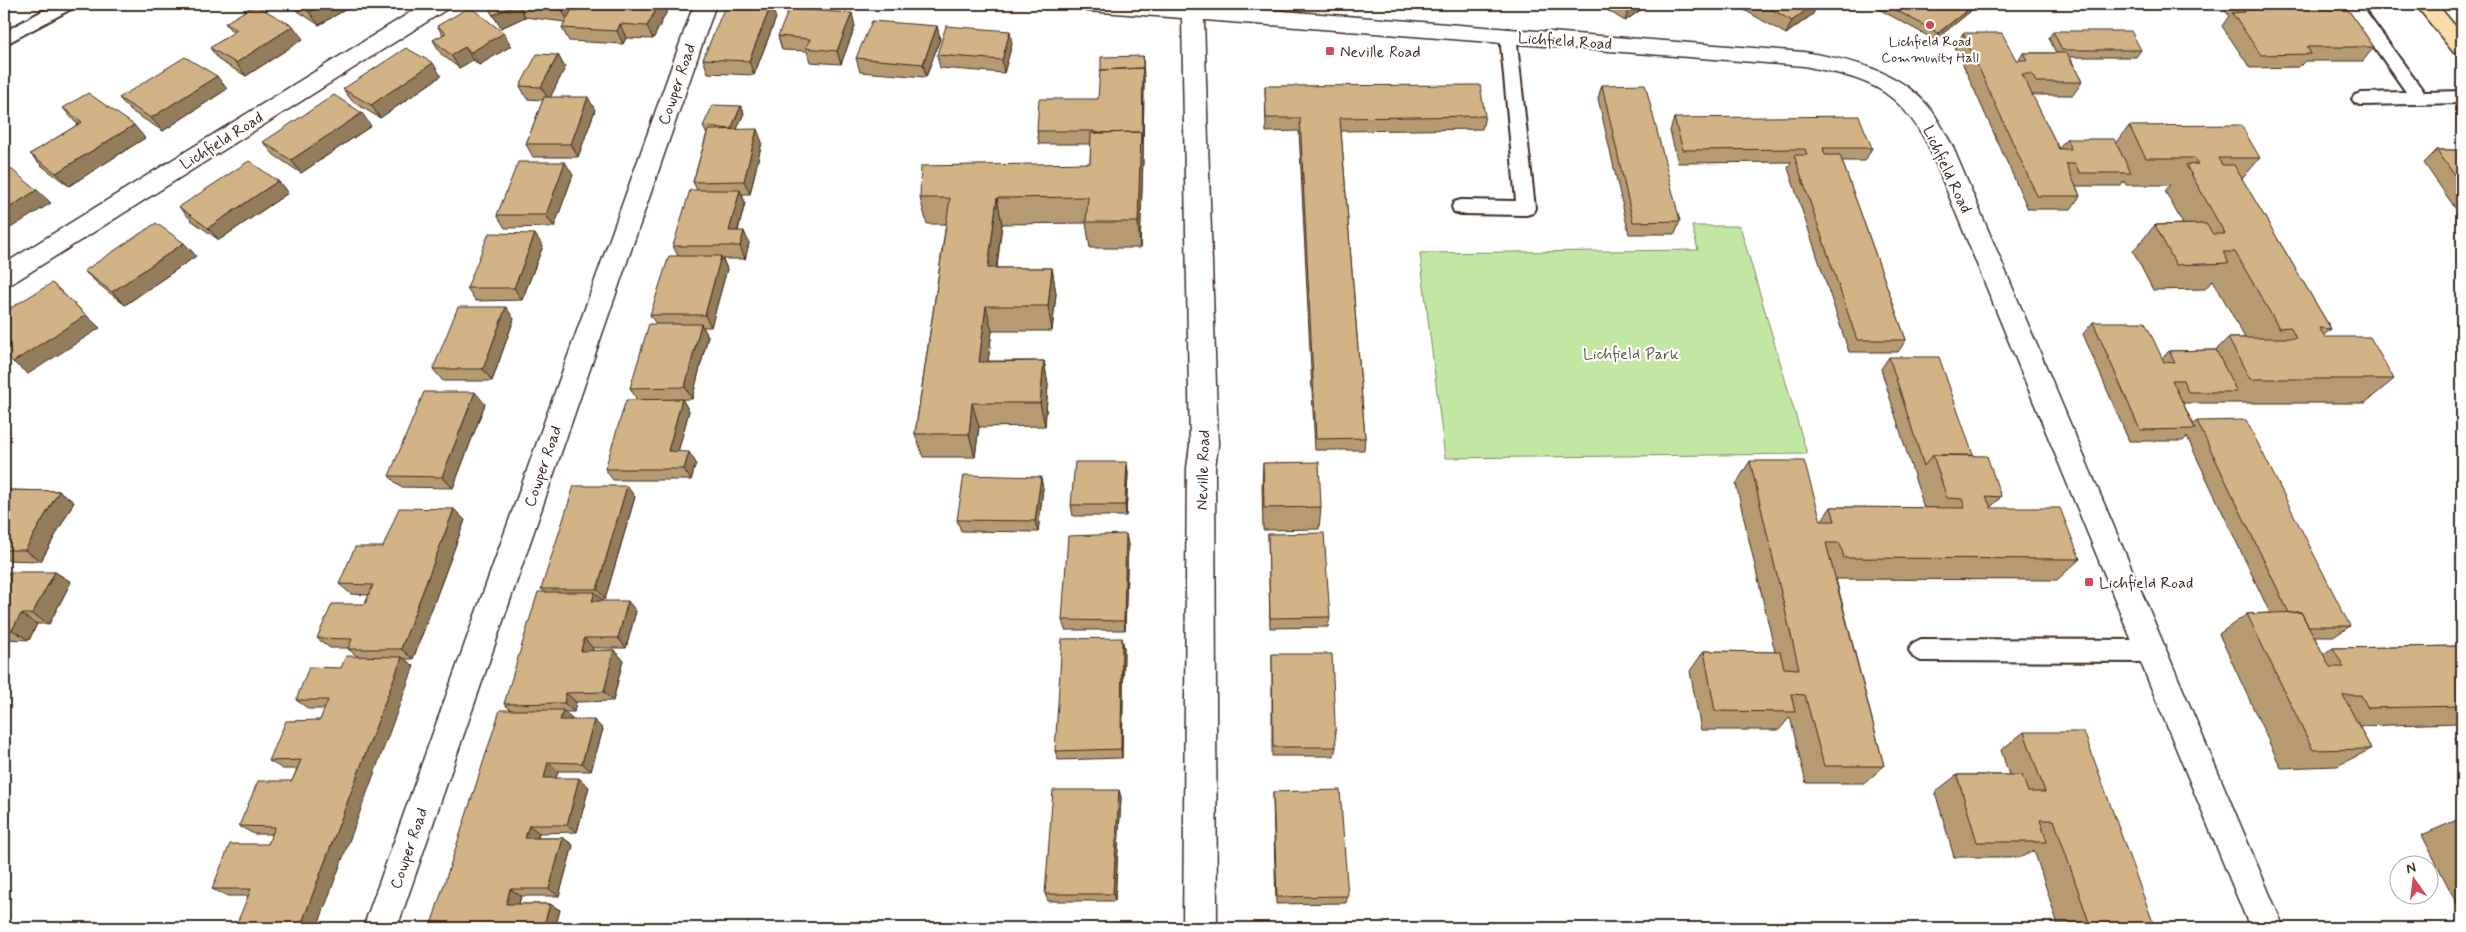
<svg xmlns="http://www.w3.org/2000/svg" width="2466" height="932" font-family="Mynerve,sans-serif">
<rect width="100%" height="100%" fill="#fff"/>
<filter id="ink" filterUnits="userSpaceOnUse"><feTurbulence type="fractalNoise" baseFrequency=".02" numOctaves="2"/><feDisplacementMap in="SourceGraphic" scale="10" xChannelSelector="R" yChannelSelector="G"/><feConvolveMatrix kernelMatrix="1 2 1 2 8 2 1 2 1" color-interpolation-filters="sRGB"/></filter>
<g filter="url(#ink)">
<!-- green -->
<path fill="#c1e7a2" stroke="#7e8860" d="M1692,226H1740L1807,454L1445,458L1420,253L1698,250Z"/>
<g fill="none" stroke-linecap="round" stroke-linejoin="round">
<!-- service casing -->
<g stroke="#3b2a1e" stroke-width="4">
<path id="service" d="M55,4H75L73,8L4,45V32Z
M2344,4H2360L2424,92L2462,91V103L2361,105L2355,103L2352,99L2355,95L2361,93L2406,92Z
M1508,29L1514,31L1516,35L1535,208L1533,213L1526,215L1461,214L1454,212L1452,207L1454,202L1461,200L1516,201L1500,35L1502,31Z
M1921,639L2151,640L2159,644L2163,651L2159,658L2151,662L1921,661L1913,657L1909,650L1913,643Z"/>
</g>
<!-- minor casing -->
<g stroke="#3b2a1e" stroke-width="3">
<path id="minor" d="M424,4H450L447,9L13,283L4,285V264Z
M694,4H716L397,928H363Z
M1077,4H1193L1804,52C1849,60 1897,69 1928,106C1938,117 1944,132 1952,145L2284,928H2250L1928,145C1896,86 1867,79 1804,66L1204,20L1218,445L1215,468L1217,928H1183L1187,468L1190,445L1182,18L1088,11L1080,9Z"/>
</g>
<!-- primary casing -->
<g stroke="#3b2a1e" stroke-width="3">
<path id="primary" d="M2415,4H2437L2462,34V55L2454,53Z"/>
</g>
<!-- service -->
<use href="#service" fill="#fff" fill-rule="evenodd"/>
<!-- minor -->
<use href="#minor" fill="#fff" fill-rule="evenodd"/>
<!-- primary -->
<use href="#primary" fill="#f9deab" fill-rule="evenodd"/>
</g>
<!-- wall -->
<path fill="#b59a72" stroke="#3b2a1e" d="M290,4H355L319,25L293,8Z
M486,4H664L667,11L653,39L626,38L623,44L569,41L562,28L565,22L525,17L501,28Z
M1597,4H1649L1625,21Z
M1734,4H1817L1813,14L1786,34Z
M1876,4H1976L1972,10L1935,40L1875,7Z
M2221,4H2344L2374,47L2363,61H2305L2299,67L2250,68L2222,26L2229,16Z
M776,18L754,75L708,73L703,59Z
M225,23L303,39L246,76L220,61L210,48L233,33Z
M437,26L511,46L479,65L473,60L459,68L441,54L433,40L443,35Z
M855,26L841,64L810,62L807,51L782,50L778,36Z
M937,26L940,39L926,77L860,72L856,58Z
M2053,31L2141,50L2136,57H2070L2082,82L2073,95H2032L2059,149L2066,139L2116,144L2129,126L2260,158L2242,179L2331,329L2323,336L2325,337L2394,379L2365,403H2183L2193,424L2197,421L2350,626L2335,636H2314L2323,654L2333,648L2462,646V731L2458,723L2359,726L2371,749L2337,766L2281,768L2219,634L2247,614L2270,613L2187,437L2183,441H2129L2083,334L2093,322L2162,358L2169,351L2216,350L2228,338H2245L2213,280L2205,289L2153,290L2133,251L2155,225L2183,224L2165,191L2170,185H2126L2124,181L2121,186H2076L2080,196L2071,209H2028L1955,47L1963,33L2016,60H2019L2023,53H2056L2049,38Z
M1012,44L1004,73L940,68L937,55Z
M558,55L565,68L550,97L595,110L578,157H533L526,144L543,100L527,99L520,86Z
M1143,56L1144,82L1143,158L1140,248H1090L1086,223L1002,224L997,268H1052L1056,294L1052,331H992L988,361H1044L1048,385L1045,426L979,427L975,457H923L915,434L946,224H927L920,198L1090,163L1091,144H1039L1037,131L1098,99Z
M441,76L380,118L353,102L343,89Z
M1602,85L1680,221L1675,234H1629L1598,98Z
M1265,86L1485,116L1482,129L1341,131L1365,438L1364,450H1315L1299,131L1266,132Z
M227,89L163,131L131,111L119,98Z
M741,106L744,113L737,129L762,142L750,194H742L745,203L738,231L749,243L745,259H723L727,269L711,327H703L708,336L692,399L637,400L630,388L656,324L650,315L678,256L673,246L697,190L693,182L707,133H706L703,126Z
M63,108L145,138L69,186L43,167L30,154L79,124L75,122Z
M1674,118L1872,148L1865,161H1842L1906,340L1898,352H1849L1788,168L1791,162L1678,163L1670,131Z
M371,126L301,173L274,155L263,142Z
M2437,150H2462V215H2460L2424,163Z
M573,175L554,227L505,228L497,215Z
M278,181L288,193L219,240L191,220L179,207Z
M184,243L196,256L125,305L97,283L84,271Z
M543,246L522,300L476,301L467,288Z
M514,319L492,381H443L433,369Z
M1889,357L1973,455L2001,497L1990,508L2080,559L2057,580L1836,579L1884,766L1865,783H1806L1790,717L1779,730H1701L1690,671L1704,651L1775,652L1736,484L1750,461L1821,521L1831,507L1924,508L1881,369Z
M682,399L689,411L678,452L696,463L691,480H613L605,469Z
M485,404L453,488L400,487L389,476Z
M1127,462L1128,473L1126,516H1073L1071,505Z
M1263,463L1321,507L1319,529L1263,530L1262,486Z
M1043,488L1038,532L961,531L957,520Z
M4,490L59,491L74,502L41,561L4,560Z
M635,497L605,599H601L603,601L636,611L626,648H593L592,651L614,650L623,660L613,701L576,702L574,712H565L572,719V720L603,729L591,771H558L556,778L589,787L577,832L539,833L538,838H563L573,845L559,896H521L519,904H550L560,910L555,928H430L511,710L504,704L545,592L541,589Z
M454,509L465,520L413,659H404L414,666L248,896H228L212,889L268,844L272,834H254L239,826L292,781L297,769H283L269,761L320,720L325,709H309L296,700L357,656L348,649V648H330L317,638L365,604L369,595L351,594L339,584L383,547Z
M1268,534L1330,617L1328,627L1270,628Z
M1128,544L1125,630H1065L1062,620Z
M55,572L71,582L49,624H37L29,640L4,639V581Z
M1122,638L1124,648L1122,758L1058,760L1055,751Z
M1272,654L1336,747L1334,756H1272Z
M2024,732L2155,928H2059L2034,850L2022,857H1954L1935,792L1957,775H2009L2001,750Z
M2462,734V752L2455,738Z
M1119,790L1121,798L1115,901H1048L1045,894Z
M1273,792L1348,896L1346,903L1276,904L1273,800Z
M2459,819H2462V904H2457L2422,835Z"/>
<!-- shaded-wall -->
<path fill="#937d5d" stroke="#3b2a1e" d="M323,4H355L319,25L309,12Z
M518,4L525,17L501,28L493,15Z
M565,4H580L569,23L562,10Z
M659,4H664L667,11L653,39L647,26Z
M1630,4H1649L1625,21Z
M1814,4H1817L1813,14L1786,34L1792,21Z
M1975,4H1976L1972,10L1935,40L1938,33Z
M771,5L776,18L754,75L749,61Z
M852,13L855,26L841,64L837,51Z
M620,24L626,38L623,44L617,31Z
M293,26L303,39L246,76L236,63Z
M937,26L940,39L926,77L923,64Z
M1010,31L1012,44L1004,73L1002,60Z
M504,33L511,46L479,65L471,52Z
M465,47L473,60L459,68L451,55Z
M558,55L565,68L549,100L541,87Z
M1143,56L1144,82L1143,158L1140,248L1138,222Z
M433,63L441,76L380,118L371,105Z
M217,76L227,89L163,131L151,118Z
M588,97L595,110L578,157L571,144Z
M741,106L744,113L734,136L731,129Z
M362,113L371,126L301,173L291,160Z
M134,125L145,138L69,186L56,173Z
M757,129L762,142L750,194L744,181Z
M565,162L573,175L554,227L546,215Z
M278,181L288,193L219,240L208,228Z
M37,190L51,203L4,232V211Z
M740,190L745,203L734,244L729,231Z
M997,198L1002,224L993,293L988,268Z
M744,231L749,243L745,259L740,246Z
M535,234L543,246L522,300L514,288Z
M184,243L196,256L125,305L112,292Z
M721,256L727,269L711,327L705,315Z
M1052,268L1056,294L1052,331L1048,306Z
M52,283L100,328L28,374L13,362Z
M986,306L992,331L985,386L979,362Z
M506,307L514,319L492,381L483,369Z
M701,324L708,336L692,399L685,387Z
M1044,361L1048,385L1045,426L1040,403Z
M475,392L485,404L453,488L442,477Z
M682,399L689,411L675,463L668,451Z
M972,403L979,427L975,457L969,434Z
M689,452L696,463L691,480L684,469Z
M1127,462L1128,473L1126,516L1125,505Z
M1041,477L1043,488L1038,532L1035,521Z
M627,486L635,497L605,599L597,589Z
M59,491L74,502L41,561L25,550Z
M454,509L465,520L413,659L401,649Z
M1126,534L1128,544L1125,630L1124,621Z
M55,572L71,582L49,624L32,614Z
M595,592L604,602L592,601Z
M628,601L636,611L626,648L618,638Z
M21,614L37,624L29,640L12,630Z
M584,638L593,648L590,661L581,651Z
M1122,638L1124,648L1122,758L1121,749Z
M614,650L623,660L613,701L604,692Z
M402,657L414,666L317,928H300Z
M566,693L576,702L574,712L564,703Z
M563,710L572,719L570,729L560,720Z
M594,720L603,729L591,771L582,763Z
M548,762L558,771L554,786L544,778Z
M579,778L589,787L577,832L567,825Z
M1119,790L1121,798L1115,901L1113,894Z
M529,825L539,833L535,845L525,838Z
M563,838L573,845L559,896L549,889Z
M510,889L521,896L517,911L506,904Z
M550,904L560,910L555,928H543Z"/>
<!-- building -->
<path fill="#d2b385" stroke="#3b2a1e" d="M297,4H323L309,12Z
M486,4H518L493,15Z
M519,4H565L562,10Z
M575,4H659L647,26L620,24L617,31L562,28Z
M726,4L771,5L749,61L703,59Z
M1762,4H1814L1792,21Z
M1885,4H1975L1938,33Z
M2240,4H2344L2374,47H2307L2311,54L2261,55L2232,13L2245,12Z
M255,5L293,26L236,63L210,48L237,30L225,23Z
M470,7L504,33L471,52L465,47L451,55L433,40L446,33L437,26Z
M789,9L852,13L837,51L806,48L810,39L778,36Z
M872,21L937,26L923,64L856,58Z
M946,26L1010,31L1002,60L937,55Z
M2053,31H2131L2141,50H2062Z
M1963,33H2002L2016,60H2027L2023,53H2067L2082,82H2036L2032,74H2022L2059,149H2071L2066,139H2114L2131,173H2080L2075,164H2066L2080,196H2037Z
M406,48L433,63L371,105L343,89Z
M537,54L558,55L541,87L520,86Z
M1143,56V74V68L1101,70V57Z
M185,57L217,76L151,118L119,98Z
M1143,68L1142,145L1141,132L1094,133V131H1037L1039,99H1098L1100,70Z
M1645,84L1680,221L1633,222L1602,85Z
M1480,85L1485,116L1340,118L1365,438L1316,439L1300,118H1266L1265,86Z
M88,93L134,125L56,173L30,154L82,122L63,108Z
M334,95L362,113L291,160L263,142Z
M544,97H588L571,144H526Z
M713,105L741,106L731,129L703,126Z
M1859,116L1872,148H1823L1825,155H1840L1906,340H1857L1794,155H1807L1805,149L1683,150L1674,118Z
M2241,125L2260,158H2218L2222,165H2234L2331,329L2319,328L2325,337H2370L2394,379H2250L2228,338H2296L2290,327L2279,328L2235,252H2223L2229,263L2176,265L2155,225L2206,224L2213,234H2225L2186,165L2198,164L2194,158H2146L2129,126Z
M757,129L744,181L693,182L708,130Z
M1141,132L1138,222H1086L1088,197L997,198L988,268H1052L1048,306H986L979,362L1044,361L1040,403H972L969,434H915L950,198H920L921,166L1090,163L1091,133Z
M2437,150H2462V186Z
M249,161L278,181L208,228L179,207Z
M518,162H565L546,215H497Z
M11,169L37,190L4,211V173Z
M690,190H740L729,231H744L740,246H673Z
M156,223L184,243L112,292L84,271Z
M489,233L535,234L514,288H467Z
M669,256H721L705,315H650Z
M52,283L86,315L13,362L4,352V312Z
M458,307H506L483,369H433Z
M2093,322H2145L2164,362L2175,363L2169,351L2216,350L2237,392H2188L2183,380H2172L2195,429L2140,430Z
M649,324H701L685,387L630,388Z
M1889,357H1939L1973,455H1933L1924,466Z
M424,392H475L442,477L389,476Z
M682,399L668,451L689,452L684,469H605L626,400Z
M2246,420L2350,626H2308L2301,612L2289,613L2197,421Z
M1933,455L1987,456L2001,497L1986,496L1991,508H2060L2080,559L1844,558L1840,543H1826L1884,766H1824L1805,695L1791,694L1795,712L1715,711L1704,651L1780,652L1784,668L1799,669L1750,461H1804L1821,521H1835L1831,507L1965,508L1962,499L1947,498Z
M1075,462H1127L1125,505H1071Z
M1319,462L1321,507L1264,508L1263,463Z
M964,475L1041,477L1035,521L957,520Z
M574,486H627L597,589H541Z
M4,490L59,491L25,550H4Z
M399,508L454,509L401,649H348L352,639L317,638L332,604H365L373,585L339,584L355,547H383Z
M1324,533L1330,617L1270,618L1268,534Z
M1126,534L1124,621L1062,620L1068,536Z
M9,572H55L32,614H21L12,630H4V581Z
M538,592H595L592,601H628L618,638H584L581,651L614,650L604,692L566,693L564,703L504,704Z
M2301,612L2330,667H2344L2333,648L2462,646V706L2368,708L2361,695H2343L2371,749L2313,750L2247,614Z
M1122,638L1121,749L1055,751L1062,639Z
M1272,654H1332L1336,747H1273Z
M346,656L402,657L300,928H235L251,889H212L230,844H268L275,827L239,826L258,781H292L301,760L269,761L286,721L320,720L328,700H296L309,667L341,668Z
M500,710H563L560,720H594L582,763L548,762L544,778H579L567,825H529L525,838H563L549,889H510L506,904H550L543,928H430Z
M2024,732H2084L2155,928H2091L2054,820H2040L2047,842H1977L1957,775H2022L2028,792H2045Z
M1053,790H1119L1113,894H1045Z
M1340,790L1348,896L1277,897L1273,792Z
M2459,819H2462V825Z"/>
</g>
<!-- markers -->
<g fill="#d1495b" stroke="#fff" stroke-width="2">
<circle cx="1930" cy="25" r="5"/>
<rect x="1325" y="46" width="10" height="10" rx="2.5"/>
<rect x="2084" y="577" width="10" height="10" rx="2.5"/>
</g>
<g text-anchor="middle" stroke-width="4.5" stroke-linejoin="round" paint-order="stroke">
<!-- far-poi labels -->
<g font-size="14" fill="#3b2a1e" stroke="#fff">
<text x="1930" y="46">Lichfield Road<tspan x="1930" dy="16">Community Hall</tspan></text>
</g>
<!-- street labels -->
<g font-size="16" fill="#3b2a1e" stroke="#fff">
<text transform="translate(1565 40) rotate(4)" y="6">Lichfield Road</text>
<text transform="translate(676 84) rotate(-71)" y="6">Cowper Road</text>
<text transform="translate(221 140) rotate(-32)" y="6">Lichfield Road</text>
<text transform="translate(1948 169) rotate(65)" y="6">Lichfield Road</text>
<text transform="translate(542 466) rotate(-71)" y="6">Cowper Road</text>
<text transform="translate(1202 470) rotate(-88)" y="6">Neville Road</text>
<text transform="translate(408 848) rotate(-71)" y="6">Cowper Road</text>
</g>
<!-- poi labels -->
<g font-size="16" fill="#3b2a1e" stroke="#fff" text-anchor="start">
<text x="1340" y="57">Neville Road</text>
<text x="2099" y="588">Lichfield Road</text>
</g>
<!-- park labels -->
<g font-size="16" fill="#5c593f" stroke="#fff">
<text x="1631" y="359">Lichfield Park</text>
</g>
</g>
<!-- margin -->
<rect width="2466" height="932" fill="none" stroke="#fff" stroke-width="20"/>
<rect x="10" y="10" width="2446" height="912" fill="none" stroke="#3b2a1e" stroke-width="2" filter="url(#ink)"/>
<!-- north arrow -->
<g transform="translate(2414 880) rotate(346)"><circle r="24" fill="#ffffff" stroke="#b1aaa5"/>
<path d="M0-4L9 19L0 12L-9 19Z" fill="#d1495b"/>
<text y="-8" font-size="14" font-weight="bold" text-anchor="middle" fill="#3b2a1e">N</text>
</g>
</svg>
